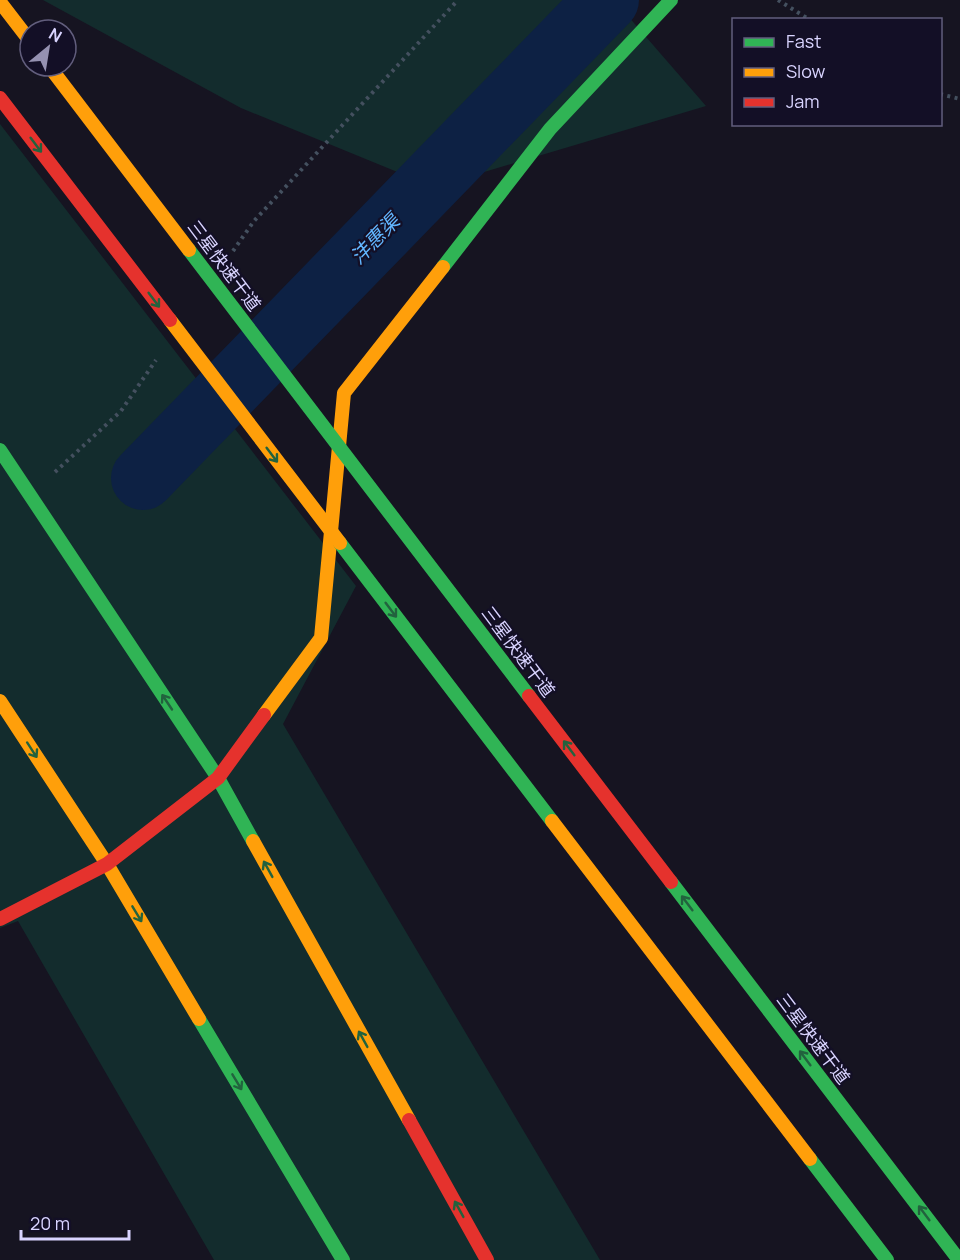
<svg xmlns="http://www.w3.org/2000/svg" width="960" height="1260" font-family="Manrope,'Noto Sans SC',sans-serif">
<rect width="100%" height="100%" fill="#161421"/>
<!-- green -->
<path fill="#132c2d" d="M43,0H614L706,106L434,187L241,108Z
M0,124L356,586L283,724L600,1260H214L18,921L0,928Z"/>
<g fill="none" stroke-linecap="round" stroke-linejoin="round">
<!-- river -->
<path stroke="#0d2144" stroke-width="64" d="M143,478L607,0"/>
<!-- path -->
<path stroke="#44505f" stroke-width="4" stroke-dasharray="3 4.5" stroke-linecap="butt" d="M778,0L810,20
M940,94L960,99
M233,251L254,221L458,0
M55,472L121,411L156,360"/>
<!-- fast -->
<path stroke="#30b455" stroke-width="14" d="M443,267L550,129L671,0
M0,450L218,778L253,841
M199,1019L343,1260"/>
<!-- slow -->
<path stroke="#ff9f0a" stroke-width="14" d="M0,2L30,41
M0,701L107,864L199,1019
M264,715L321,638L344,393L443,267
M253,841L409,1120"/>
<!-- jam -->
<path stroke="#e5322d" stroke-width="14" d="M0,919L107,864L218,778L264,715
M409,1120L487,1260"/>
<!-- fast-bridge -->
<path stroke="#30b455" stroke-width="14" d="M189,250L529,696
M340,543L552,821
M671,882L959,1260
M810,1159L887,1260"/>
<!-- slow-bridge -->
<path stroke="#ff9f0a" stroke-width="14" d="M49,66L189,250
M170,320L340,543
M552,821L810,1159"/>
<!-- jam-bridge -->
<path stroke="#e5322d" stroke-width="14" d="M0,98L170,320
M529,696L671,882"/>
</g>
<!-- one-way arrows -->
<defs><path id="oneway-shaft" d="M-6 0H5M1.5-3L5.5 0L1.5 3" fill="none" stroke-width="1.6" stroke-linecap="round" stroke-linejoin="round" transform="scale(1.5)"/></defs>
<g stroke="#22623e">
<use href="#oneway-shaft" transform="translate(36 145) rotate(53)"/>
<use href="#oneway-shaft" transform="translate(154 300) rotate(53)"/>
<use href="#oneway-shaft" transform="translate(272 455) rotate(53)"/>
<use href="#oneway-shaft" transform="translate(391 610) rotate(53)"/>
<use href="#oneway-shaft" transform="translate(167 702) rotate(-124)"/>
<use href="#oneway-shaft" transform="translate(569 748) rotate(-127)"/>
<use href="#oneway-shaft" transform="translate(32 750) rotate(57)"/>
<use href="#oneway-shaft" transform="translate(268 869) rotate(-119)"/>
<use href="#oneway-shaft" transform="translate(687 903) rotate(-127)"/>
<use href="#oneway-shaft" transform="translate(137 914) rotate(59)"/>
<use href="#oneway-shaft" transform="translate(363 1039) rotate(-119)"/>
<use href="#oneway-shaft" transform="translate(805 1058) rotate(-127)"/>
<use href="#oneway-shaft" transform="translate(237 1082) rotate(59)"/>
<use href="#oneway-shaft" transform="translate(459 1209) rotate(-119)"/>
<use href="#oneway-shaft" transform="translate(924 1213) rotate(-127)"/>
</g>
<g text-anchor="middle" stroke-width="4.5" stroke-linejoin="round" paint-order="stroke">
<!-- street labels -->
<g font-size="18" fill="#d9d4ff" stroke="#130f26">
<text transform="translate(224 266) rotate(53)" y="6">三星快速干道</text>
<text transform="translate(518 652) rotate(53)" y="6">三星快速干道</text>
<text transform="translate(813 1039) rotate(53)" y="6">三星快速干道</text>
</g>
<!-- water labels -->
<g font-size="20" font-style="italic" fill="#62b6ff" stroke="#130f26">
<text transform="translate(375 239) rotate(-46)" y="7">沣惠渠</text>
</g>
</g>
<!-- legend -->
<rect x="732" y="18" width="210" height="108" fill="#130f26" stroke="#625e7d" stroke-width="1.5"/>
<rect x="744" y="38" width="30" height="9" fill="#30b455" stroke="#625e7d" stroke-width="1.5"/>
<text x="786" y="48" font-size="18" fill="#d9d4ff">Fast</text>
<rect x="744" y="68" width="30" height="9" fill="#ff9f0a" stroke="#625e7d" stroke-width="1.5"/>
<text x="786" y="78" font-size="18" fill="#d9d4ff">Slow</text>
<rect x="744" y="98" width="30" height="9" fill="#e5322d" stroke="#625e7d" stroke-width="1.5"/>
<text x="786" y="108" font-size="18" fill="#d9d4ff">Jam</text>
<!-- north arrow -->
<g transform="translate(48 48) rotate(30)"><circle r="28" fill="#130f26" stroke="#625e7d" stroke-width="1.5"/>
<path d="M0-4.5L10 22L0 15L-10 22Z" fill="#9591b1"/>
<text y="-9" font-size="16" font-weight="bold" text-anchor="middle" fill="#d9d4ff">N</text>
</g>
<!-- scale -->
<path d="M21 1230v9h108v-9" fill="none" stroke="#d9d4ff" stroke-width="3"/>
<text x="30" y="1230" font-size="18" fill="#d9d4ff" stroke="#130f26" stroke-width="4.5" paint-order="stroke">20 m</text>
</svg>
